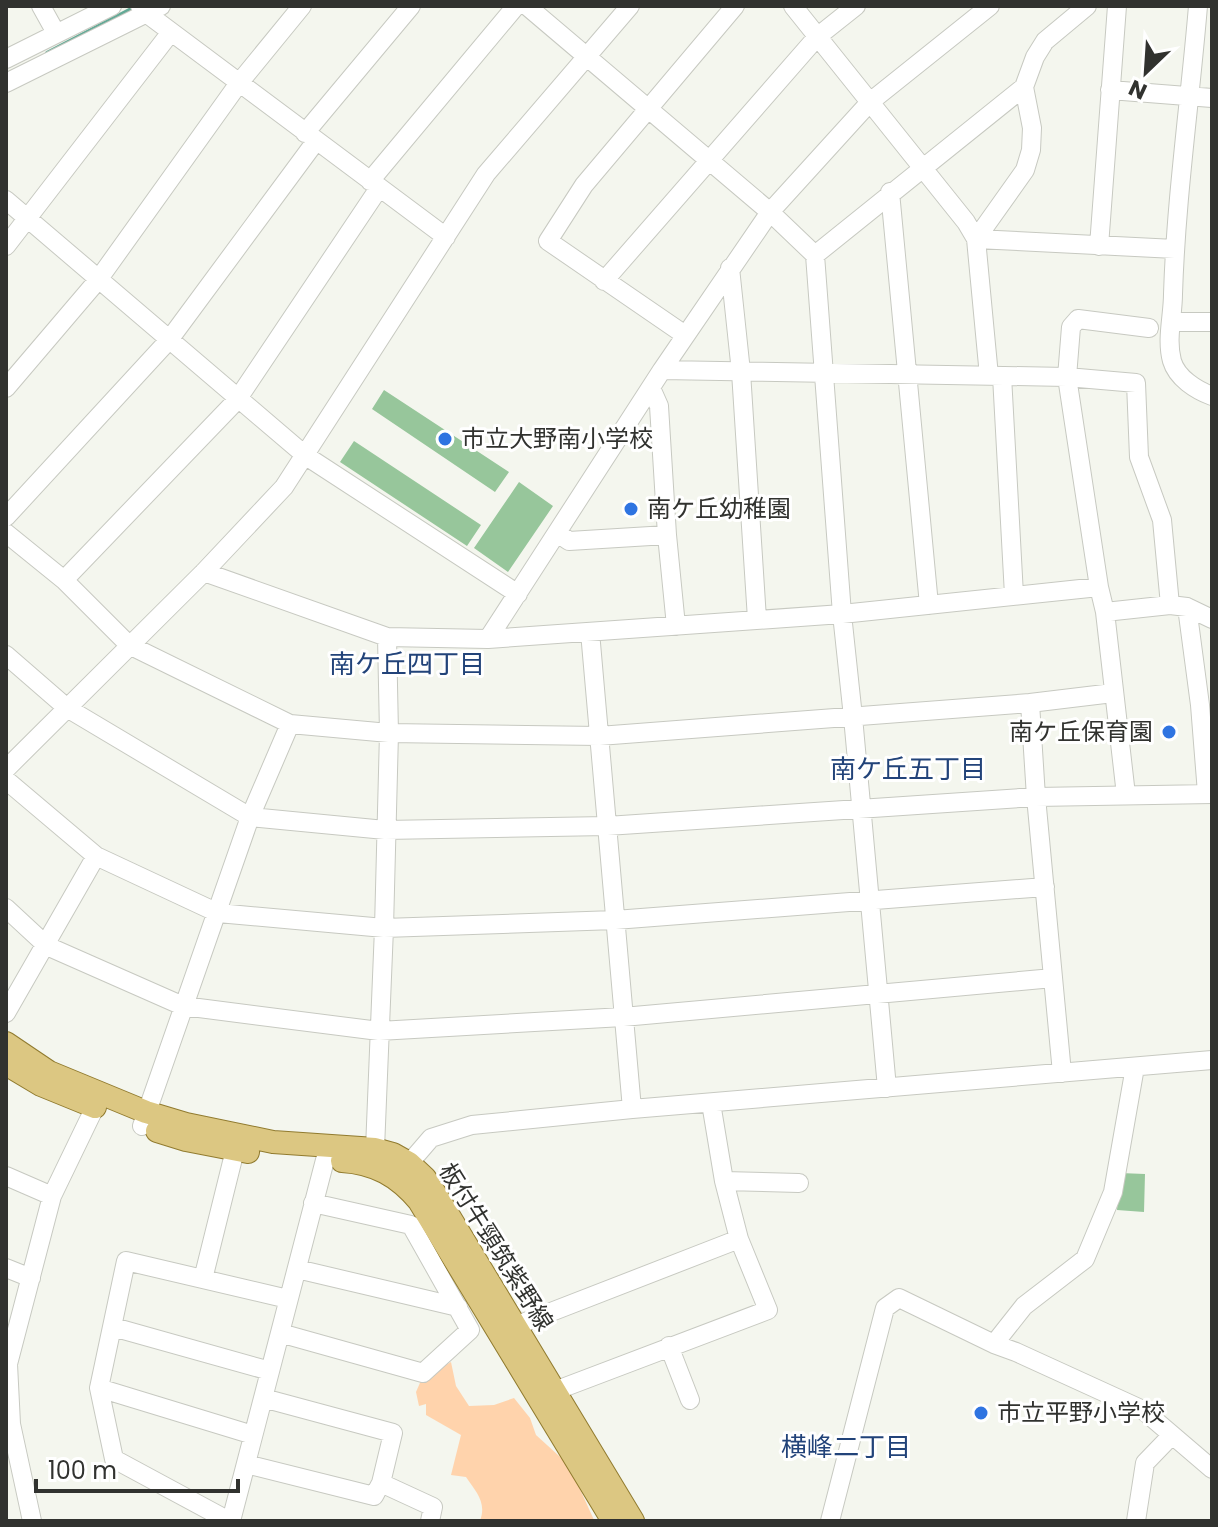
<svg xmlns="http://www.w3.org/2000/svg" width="1218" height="1527" font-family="Poppins,'Noto Sans JP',sans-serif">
<rect width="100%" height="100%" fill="#f4f6ee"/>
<!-- green -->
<path fill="#ffd3ac" d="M429,1362L439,1369L451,1362L456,1386L469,1406L494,1405L514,1398L530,1418L536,1435L569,1465L594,1520L480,1521C487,1502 476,1492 466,1477L451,1475L461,1435L426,1415V1404L419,1406L416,1392Z"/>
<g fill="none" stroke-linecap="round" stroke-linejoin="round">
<!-- stream -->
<path stroke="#62a996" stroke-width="4" d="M47,53L135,7"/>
</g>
<!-- building -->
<path fill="#97c69b" d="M384,390L509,472L495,492L372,409Z
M354,441L481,525L467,546L340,462Z
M519,482L553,506L508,572L474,548Z
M1120,1173L1145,1174L1144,1212L1117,1210Z"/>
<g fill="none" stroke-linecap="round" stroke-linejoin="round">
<!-- minor casing -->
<g stroke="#c7c9c1" stroke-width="20">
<path id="minor" d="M41,6L56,33
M140,6L146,13L446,237
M527,6L770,212L815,255L842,614L853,717L887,1088
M793,6L966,222L976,239L989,376
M1198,6C1190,102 1176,198 1173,294C1173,316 1166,339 1172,361C1177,378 1196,390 1212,396
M6,59L112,6
M6,83L161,6
M1110,90L1212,98
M305,133L411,6
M370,181L516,6
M890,192L929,605
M6,200L306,456L518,594
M976,239L1025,170L1031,150L1032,128L1024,87L1035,57L1045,41L1087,6
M976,239L1175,249
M6,246L171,32
M1099,246L1117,6
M815,255L1024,87
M730,268L741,372L757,619
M604,281L817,37L856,6
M1172,322H1212
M685,335L548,241L584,185L735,6
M662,370L770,212L870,102L990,6
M1002,376L1014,595
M6,388L98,280L239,83L302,6
M651,388L659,406L667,535L676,626
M6,517L169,340L316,141
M6,533L64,580L129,645L290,724L389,733L599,736L1030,703L1036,797L1062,1073
M557,533L569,541L667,535
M204,572L387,637L488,639L842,614L1099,587
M64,580L237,400L379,188
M1187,607L1200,705L1207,793
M1105,612L1170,605
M590,632L632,1109
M488,639L662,370L1067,377L1136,383L1139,457L1162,520L1170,605L1187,607L1212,619
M6,655L67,708L250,817L385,830L607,826L1036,797L1212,794
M1030,703L1113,693
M6,769L204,572L284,487L486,174L630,6
M6,780L96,856L218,913L384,928L615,920L1045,887
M1126,795L1105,612L1099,587L1067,377L1071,327L1078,319L1149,328
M6,908L47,946L183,1006L379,1031L623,1017L1053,978
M6,1013L96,856
M711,1103L724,1181L799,1183
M142,1126L250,817L290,724
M372,1161L375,1149L384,928L389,733L387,637
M400,1174L431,1138L472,1125L632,1109L1212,1060
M6,1176L52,1196
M6,1268L31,1278
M297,1269L458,1307
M203,1279L238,1138
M515,1326L739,1239
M113,1327L270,1371
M280,1333L423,1373L470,1330L411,1225L313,1203
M994,1344L1024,1306L1085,1259L1113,1192L1135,1067
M669,1346L690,1400
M99,1388L253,1435
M544,1395L768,1310L739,1239L724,1181
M263,1398L393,1433L381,1483L433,1507L430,1521
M246,1464L374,1496L381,1483
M32,1521L11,1424L8,1364L52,1196L95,1107L98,1094
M229,1521L114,1459L99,1388L126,1261L288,1299
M231,1521L325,1160
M830,1521L885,1308L899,1298L994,1344L1016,1352L1143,1410L1212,1469
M1136,1521L1145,1463L1172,1435"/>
</g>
<!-- major casing -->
<g stroke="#917b2f" stroke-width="24">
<path id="major" d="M6,1043L49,1072L146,1112L186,1124L273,1142L375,1149L393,1154L409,1163L425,1178L437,1196L633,1521
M6,1064L41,1085L95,1107
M157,1131L186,1140L248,1152
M342,1161C375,1163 398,1176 419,1201L613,1521"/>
</g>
<!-- minor -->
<use href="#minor" stroke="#fff" stroke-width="18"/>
<!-- major -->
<use href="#major" stroke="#dcc782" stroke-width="22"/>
</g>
<!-- markers -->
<g fill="#2f74e1" stroke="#fff" stroke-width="3">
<circle cx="445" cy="439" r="8"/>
<circle cx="631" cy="509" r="8"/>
<circle cx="1169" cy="732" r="8"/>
<circle cx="981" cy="1413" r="8"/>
</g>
<g text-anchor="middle" stroke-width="6" stroke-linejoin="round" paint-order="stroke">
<!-- poi labels -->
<g font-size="24" fill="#31322f" stroke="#fff" text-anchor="start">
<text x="461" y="447">市立大野南小学校</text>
<text x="647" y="517">南ケ丘幼稚園</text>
<text x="1153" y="740" text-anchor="end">南ケ丘保育園</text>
<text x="997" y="1421">市立平野小学校</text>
</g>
<!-- street labels -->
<g font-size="24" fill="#31322f" stroke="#fff">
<text transform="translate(496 1247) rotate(58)" y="8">板付牛頸筑紫野線</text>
</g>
<!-- neighbourhood labels -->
<g font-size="26" fill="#224379" stroke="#fff">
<text x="407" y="673">南ケ丘四丁目</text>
<text x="908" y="778">南ケ丘五丁目</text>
<text x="846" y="1456">横峰二丁目</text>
</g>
</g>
<!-- border -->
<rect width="1218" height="1527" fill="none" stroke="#31322f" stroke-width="16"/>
<!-- north arrow -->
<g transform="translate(1146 72) rotate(205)" stroke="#ffffff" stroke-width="6" paint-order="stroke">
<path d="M0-6L14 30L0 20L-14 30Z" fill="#31322f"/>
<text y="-12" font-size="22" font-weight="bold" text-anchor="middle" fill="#31322f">N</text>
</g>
<!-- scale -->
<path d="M36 1479v12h202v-12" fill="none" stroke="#31322f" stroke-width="4"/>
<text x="48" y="1479" font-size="24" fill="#31322f" stroke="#ffffff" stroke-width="6" paint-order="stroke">100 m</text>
</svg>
